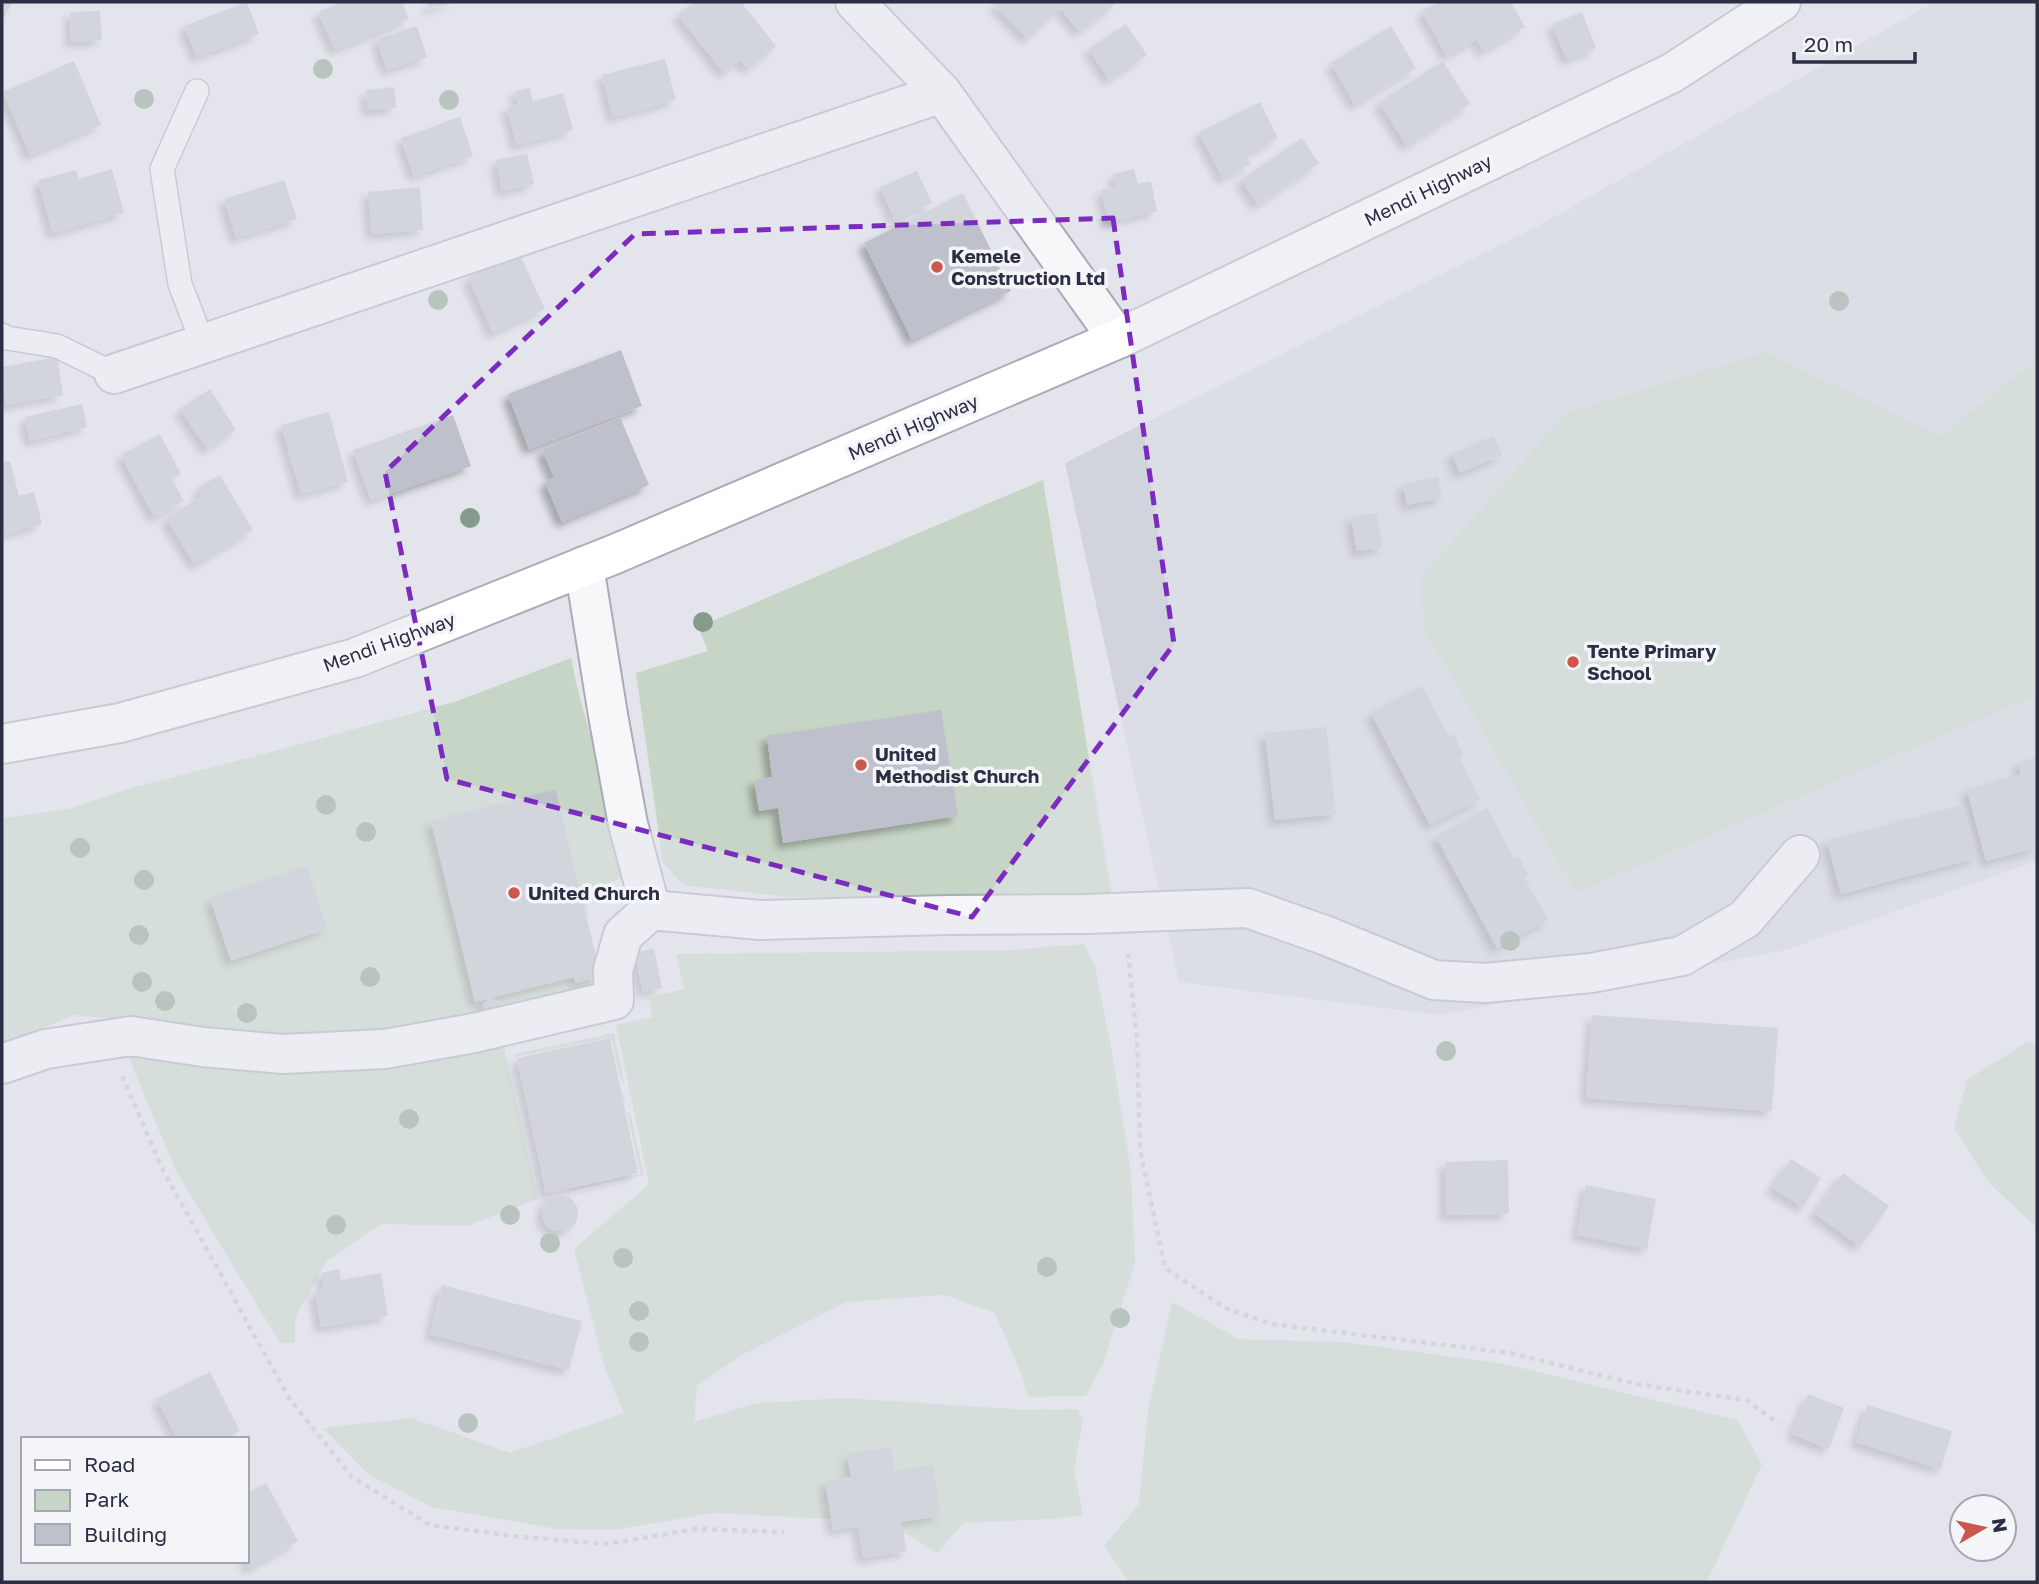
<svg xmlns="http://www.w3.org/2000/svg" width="2039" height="1584" font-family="'Golos Text',sans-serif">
<defs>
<filter id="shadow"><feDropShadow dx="-6" dy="6" stdDeviation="3.5" flood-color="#0004"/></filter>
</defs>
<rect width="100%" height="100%" fill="#e4e5ec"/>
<!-- built -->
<path fill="#d2d4dd" d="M1934,2H2037V861L1786,950L1440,1015L1179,982L1065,463L1536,227Z"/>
<!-- green -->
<path fill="#c6d5c6" d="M1765,352L1941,436L2037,359V695L1576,893L1424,629L1420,578L1566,413Z
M1043,480L1112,897H787L683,885L663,863L636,673L708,651L698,627Z
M571,658L578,691L629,876L586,890L592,995L463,1027L299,1044L238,1032L74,1015L2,1045V818L68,809L134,787L260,755L457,701Z
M1084,944L1095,967L1111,1046L1131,1172L1135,1263L1103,1364L1086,1396L1028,1397L1020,1371L995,1313L944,1295L847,1302L740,1356L697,1386L694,1422L757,1403L844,1398L1028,1410L1077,1409L1083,1420L1074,1470L1083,1515L1051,1519L963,1523L938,1553L907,1534L832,1519L714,1513L613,1530L557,1529L431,1507L368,1474L323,1428L412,1418L510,1453L624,1413L605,1369L574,1249L649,1184L616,1025L652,1017L649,998L684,989L676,954L1011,950Z
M614,1033L624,1082L621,1083L611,1037L515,1057L514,1054Z
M2027,1042L2037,1045V1228L1989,1183L1954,1128L1967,1080Z
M504,1046L538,1199L467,1226L381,1224L326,1262L295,1318V1343H280L176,1171L128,1056L239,1070L375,1069L453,1058Z
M627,1112H630L644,1175L569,1191V1189L640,1174Z
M1172,1302L1239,1339L1344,1342L1505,1364L1737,1420L1762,1464L1707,1582H1129L1104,1546L1139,1504L1148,1410Z"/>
<!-- building -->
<path fill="#bec0cb" filter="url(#shadow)" d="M2,2H13L2,20Z
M247,2L259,34L197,57L184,26Z
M337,2H402L409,19L335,50L318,12L338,4Z
M427,2H455V3L428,8Z
M694,2H741L776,46L748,69L740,60L724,73L678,15Z
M992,2H1054L1060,7L1028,39Z
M1056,2H1118L1079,32Z
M1438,2H1511L1525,27L1483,52L1477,39L1447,56L1422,11Z
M100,11L102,40L71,42L70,12Z
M1582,12L1596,48L1567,60L1552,24Z
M1126,24L1147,55L1109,80L1089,49Z
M417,26L427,57L387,70L377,39Z
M1391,26L1416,68L1355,105L1331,63Z
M665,59L676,100L613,117L602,75Z
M74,61L101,125L30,155L3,92Z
M1443,61L1470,104L1407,146L1379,102Z
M394,87L396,108L368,110L366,90Z
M530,88L533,101L563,93L573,130L517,145L507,107L518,104L515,91Z
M1260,102L1278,138L1246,155L1251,164L1223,179L1199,132Z
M460,117L473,156L414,176L401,138Z
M1302,138L1319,163L1258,205L1241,180Z
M527,154L534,184L502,191L496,160Z
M112,169L124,213L53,233L38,180L76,170L79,179Z
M1134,169L1138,184L1151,181L1157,211L1109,222L1101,190L1117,186L1113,174Z
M917,171L932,203L895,220L880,187Z
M284,180L297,219L236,238L224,199Z
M420,187L423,230L372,234L368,192Z
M963,193L1011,291L912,340L864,243Z
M519,253L545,309L493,333L468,277Z
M621,350L642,406L529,449L508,394Z
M57,357L63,395L6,405L2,379V367Z
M210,389L236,430L207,449L180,409Z
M82,404L87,427L30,441L25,417Z
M329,412L348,482L301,494L281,425Z
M453,415L471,466L371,500L353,450Z
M620,417L649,485L562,522L545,482L554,477L542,450Z
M160,434L181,474L172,479L184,501L154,517L121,455Z
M1494,436L1502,455L1460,473L1452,454Z
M10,461L19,496L34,492L42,524L2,535V463Z
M220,475L253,530L195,565L166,518L201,497L199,487Z
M1438,477L1442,498L1407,505L1403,484Z
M1377,513L1383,547L1357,551L1351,517Z
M1422,686L1449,737L1454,735L1463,754L1459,757L1480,799L1430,825L1371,713Z
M941,710L958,816L783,843L778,808L759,811L754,780L772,777L767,736Z
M1326,727L1336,814L1275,820L1265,733Z
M2037,757V848L1986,861L1967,789L2021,774L2018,762Z
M554,790L556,791L599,969L598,977L576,983L574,977L475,1002L431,821Z
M1963,805L1977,858L1841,894L1827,840Z
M1487,808L1514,858L1519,856L1528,875L1524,877L1548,920L1497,948L1436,837Z
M307,866L327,929L231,961L210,898Z
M654,948L662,988L643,992L635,953Z
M491,998L499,1001L504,1009L483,1014L484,1003Z
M1592,1015L1778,1028L1772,1111L1586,1098Z
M610,1038L638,1173L546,1193L517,1058Z
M1791,1159L1821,1178L1803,1207L1772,1188Z
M1508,1160L1509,1214L1446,1215L1445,1162Z
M1843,1173L1889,1206L1860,1246L1814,1213Z
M1586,1185L1656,1199L1647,1249L1577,1235Z
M542 1213a18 18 0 1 1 36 0a18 18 0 1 1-36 0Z
M339,1269L341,1280L381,1273L388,1316L321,1327L315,1291L324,1289L321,1273Z
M442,1285L582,1321L569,1370L430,1334Z
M210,1372L240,1431L225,1439H177L157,1399Z
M1808,1394L1844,1408L1829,1449L1792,1434Z
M1867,1405L1952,1431L1941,1469L1856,1442Z
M891,1447L895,1471L933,1465L941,1516L901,1522L907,1551L863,1558L858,1526L833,1530L825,1481L851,1477L847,1454Z
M266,1483L298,1541L249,1569L245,1561H247V1493Z"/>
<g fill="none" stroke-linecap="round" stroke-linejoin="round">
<!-- lane casing -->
<g stroke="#a9abb6" stroke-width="26">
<path id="lane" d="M197,91L162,169L180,284L203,344
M2,335L7,338L57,346L114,374"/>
</g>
<!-- street casing -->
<g stroke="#a9abb6" stroke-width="42">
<path id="street" d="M855,2L942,93L1118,339
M114,374L942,93
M584,566L608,715L628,824L651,910L760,920L947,915L1085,914L1248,908L1327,936L1434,980L1485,983L1591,973L1682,956L1745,919L1800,855
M2,1064L46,1049L131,1036L203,1047L283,1054L385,1049L474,1033L614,1000L613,970L623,935L651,910"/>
</g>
<!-- secondary casing -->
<g stroke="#a9abb6" stroke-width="42">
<path id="secondary" d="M2,744L120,723L355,658L615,554L1118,339L1672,73L1781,2"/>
</g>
<!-- path -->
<path stroke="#c2c3cb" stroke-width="4.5" stroke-dasharray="5 5" stroke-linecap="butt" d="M451,813L453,817
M1128,953L1137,1039L1140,1150L1165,1268L1225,1308L1271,1324L1510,1353L1636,1384L1746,1400L1779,1424
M122,1076L163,1170L289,1398L352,1477L430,1525L522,1537L606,1544L697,1529L784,1532
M620,1098L624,1097"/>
<!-- lane -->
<use href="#lane" stroke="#f7f7fa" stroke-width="23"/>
<!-- street -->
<use href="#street" stroke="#f7f7fa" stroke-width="38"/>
<!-- secondary -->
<use href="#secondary" stroke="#fff" stroke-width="38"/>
</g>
<!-- trees -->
<g fill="#869b8b">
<circle cx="323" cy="69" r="10"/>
<circle cx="144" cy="99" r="10"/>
<circle cx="449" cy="100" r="10"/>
<circle cx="438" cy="300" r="10"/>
<circle cx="1839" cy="301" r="10"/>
<circle cx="470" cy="518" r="10"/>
<circle cx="703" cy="622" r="10"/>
<circle cx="326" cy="805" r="10"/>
<circle cx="366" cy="832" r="10"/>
<circle cx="80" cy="848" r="10"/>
<circle cx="144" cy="880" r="10"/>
<circle cx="139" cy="935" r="10"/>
<circle cx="1510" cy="941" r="10"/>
<circle cx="370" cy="977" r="10"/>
<circle cx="142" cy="982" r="10"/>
<circle cx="165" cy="1001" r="10"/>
<circle cx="247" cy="1013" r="10"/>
<circle cx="1446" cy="1051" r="10"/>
<circle cx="409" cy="1119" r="10"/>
<circle cx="510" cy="1215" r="10"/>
<circle cx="336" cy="1225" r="10"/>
<circle cx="550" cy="1243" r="10"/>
<circle cx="623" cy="1258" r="10"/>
<circle cx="1047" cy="1267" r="10"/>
<circle cx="639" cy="1311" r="10"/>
<circle cx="1120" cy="1318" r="10"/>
<circle cx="639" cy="1342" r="10"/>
<circle cx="468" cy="1423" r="10"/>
</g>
<!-- marked area -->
<path d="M0 0H2039V1584H0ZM1113,218L1174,644L972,917L447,779L385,472L635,234Z" fill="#e4e5ec" fill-opacity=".55" fill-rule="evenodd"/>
<path fill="none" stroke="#7b2cbf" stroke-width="5" stroke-dasharray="14 9" stroke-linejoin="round" d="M1113,218L1174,644L972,917L447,779L385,472L635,234Z"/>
<!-- markers -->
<g fill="#cb574f" stroke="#f4f5f9" stroke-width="2.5">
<circle cx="937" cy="267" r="7"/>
<circle cx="1573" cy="662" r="7"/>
<circle cx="861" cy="765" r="7"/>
<circle cx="514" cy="893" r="7"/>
</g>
<g text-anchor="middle" stroke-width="7" stroke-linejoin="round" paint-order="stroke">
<!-- street labels -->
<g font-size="19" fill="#2c2f44" stroke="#f4f5f9">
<text transform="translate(1428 190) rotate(-26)" y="7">Mendi Highway</text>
<text transform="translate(913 427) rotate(-23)" y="7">Mendi Highway</text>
<text transform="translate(389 642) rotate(-20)" y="7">Mendi Highway</text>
</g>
<!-- poi labels -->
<g font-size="19" font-weight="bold" fill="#2c2f44" stroke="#f4f5f9" text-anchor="start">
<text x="951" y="263">Kemele<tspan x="951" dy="22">Construction Ltd</tspan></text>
<text x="1587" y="658">Tente Primary<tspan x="1587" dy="22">School</tspan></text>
<text x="875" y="761">United<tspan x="875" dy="22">Methodist Church</tspan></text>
<text x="528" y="900">United Church</text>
</g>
</g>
<!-- border -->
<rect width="2039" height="1584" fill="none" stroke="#2c2f44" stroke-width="7"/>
<!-- legend -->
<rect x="21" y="1437" width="228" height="126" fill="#f4f5f9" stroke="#a4a6b1" stroke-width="2"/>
<rect x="35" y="1460" width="35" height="10" fill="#ffffff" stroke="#a4a6b1" stroke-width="2"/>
<text x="84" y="1472" font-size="21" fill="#2c2f44">Road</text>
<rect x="35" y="1490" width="35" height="21" fill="#c6d5c6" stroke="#a4a6b1" stroke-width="2"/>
<text x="84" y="1507" font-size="21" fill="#2c2f44">Park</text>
<rect x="35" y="1524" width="35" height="21" fill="#bec0cb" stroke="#a4a6b1" stroke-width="2"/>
<text x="84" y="1542" font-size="21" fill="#2c2f44">Building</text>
<!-- north arrow -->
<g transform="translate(1983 1528) rotate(81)"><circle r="33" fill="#f4f5f9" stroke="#a4a6b1" stroke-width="2"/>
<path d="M0-5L12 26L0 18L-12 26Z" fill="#cb574f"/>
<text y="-10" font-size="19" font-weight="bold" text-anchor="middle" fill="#2c2f44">N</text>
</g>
<!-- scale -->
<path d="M1794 52v10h121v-10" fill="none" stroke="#2c2f44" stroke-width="3.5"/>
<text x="1804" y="52" font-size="21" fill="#2c2f44" stroke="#f4f5f9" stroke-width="5" paint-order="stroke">20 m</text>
</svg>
